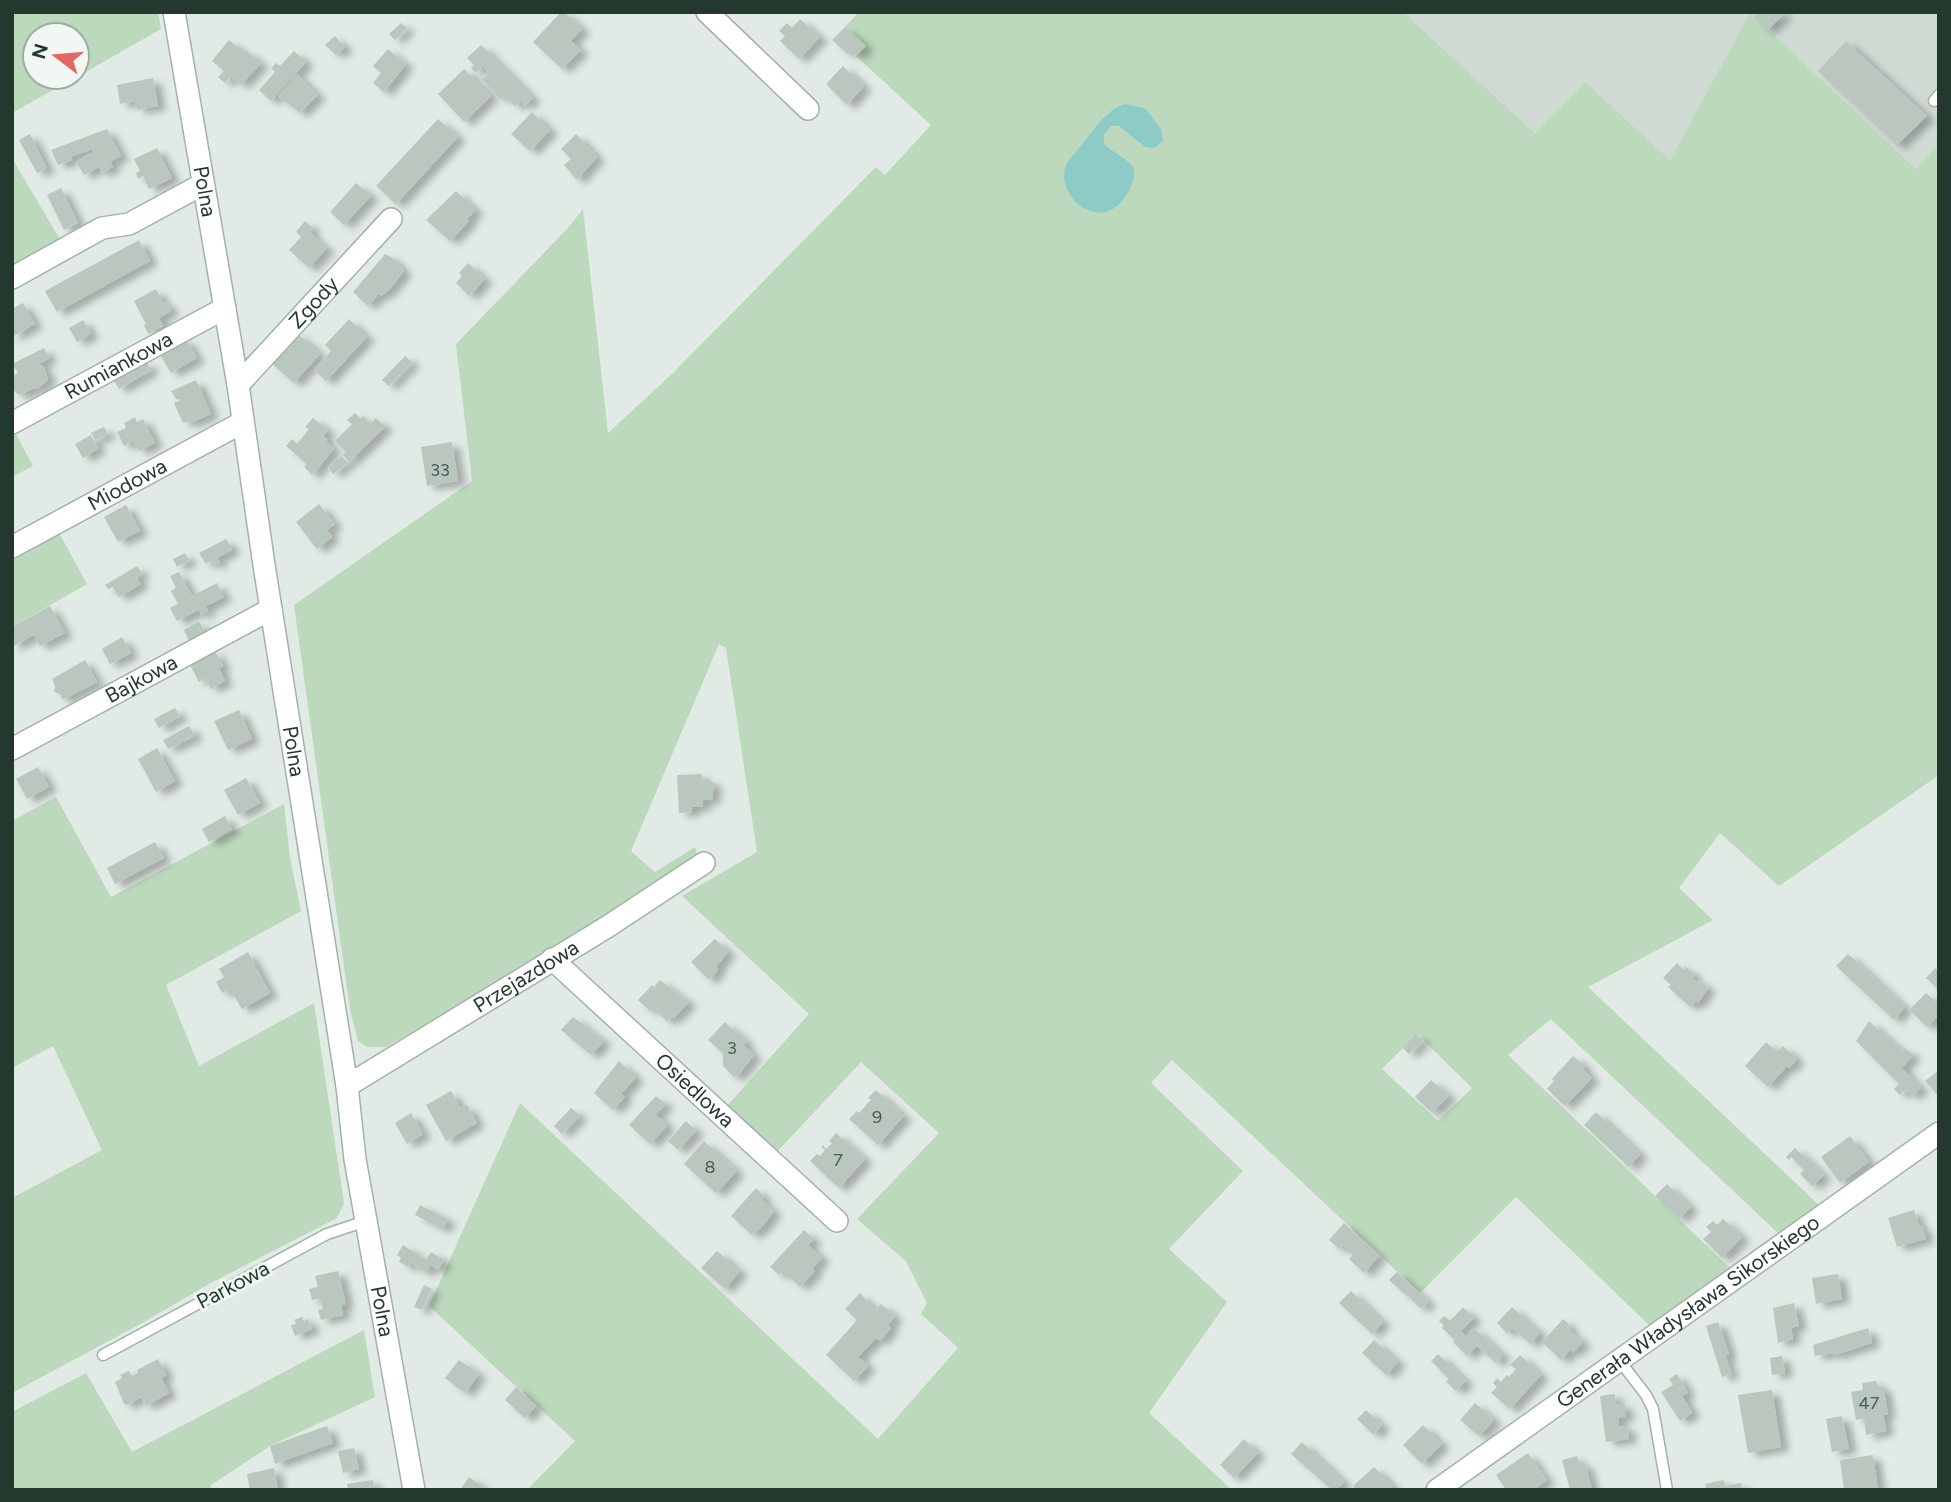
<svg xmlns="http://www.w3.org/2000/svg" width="1951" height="1502" font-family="Figtree,sans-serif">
<defs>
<filter id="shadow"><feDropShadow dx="8" dy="4.5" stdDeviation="3.5" flood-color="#0004"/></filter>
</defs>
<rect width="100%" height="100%" fill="#e1eae4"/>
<!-- built -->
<path fill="#cfdad3" d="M1403,12H1939V144L1916,169L1750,14L1670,160L1585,82L1535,133Z"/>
<!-- green -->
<path fill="#bcd9bd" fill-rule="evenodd" d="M12,12H158L161,29L77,77V35H35V77H76L12,113Z
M859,12H1403L1535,133L1585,82L1670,160L1750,13L1916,169L1939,144V775L1779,886L1720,833L1679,888L1713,920L1588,987L1820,1206L1780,1235L1551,1019L1508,1055L1730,1268L1649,1325L1516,1197L1420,1293L1172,1060L1151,1083L1243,1171L1169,1249L1227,1302L1149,1413L1232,1490H527L575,1441L429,1306L520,1103L878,1439L958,1348L921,1314L927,1303L906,1261L857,1219L939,1133L861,1062L776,1153L727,1106L809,1014L682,896L757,852L726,648L719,644L631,851L655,872L695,847L698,857L601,924L386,1047H367L358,1041L350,1010L294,605L472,481L456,344L567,229L583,209L608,433L671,375L876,167L885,175L931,125L856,56L865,46L845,27ZM1125,104L1145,108V147L1119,126H1111L1104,135V144C1113,153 1127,159 1134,170C1133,187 1124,203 1109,211L1066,166L1106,114ZM1417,1034L1472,1088L1438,1121L1382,1069Z
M12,158L62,243L12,270Z
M15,432L33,466L12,477V434Z
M57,529L87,584L12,627V553Z
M56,797L111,897L284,804L290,858L301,911L166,985L199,1066L314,1003L344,1203L337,1218L209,1284L144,1322L12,1393V1198L102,1150L53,1046L12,1068V821Z
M364,1330L375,1397L270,1446L211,1485V1490H12V1412L86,1373L132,1452Z"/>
<!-- water -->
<path fill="#8dcbc6" d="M1125,104L1145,108L1161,129L1163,140L1155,148L1145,147L1119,126H1111L1104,135V144C1111,151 1129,160 1133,167C1136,174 1133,181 1130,188C1107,240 1053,198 1066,165C1069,159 1075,153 1079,148C1093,132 1104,110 1125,104Z"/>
<!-- building -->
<path fill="#b9c7bf" filter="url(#shadow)" d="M561,12H564L582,29L571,41L581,50L562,69L533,42Z
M1758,12H1786L1767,31L1754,17Z
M800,19L820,37L799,59L780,41L785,36L779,31L787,23L792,28Z
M401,23L407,28L395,40L389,34Z
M845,27L866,46L856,56L850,50L847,54L832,40Z
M335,36L345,47L336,55L325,45Z
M229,40L244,53L247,51L261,63L241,85L231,76L225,83L218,77L224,71L212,61Z
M1846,41L1927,116L1897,145L1818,71Z
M481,45L533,98L525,106L521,101L515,106L505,95L501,99L482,80L489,73L483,66L476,73L471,68L474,65L467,58Z
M388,49L406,64L384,92L373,83L381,73L373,66Z
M294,51L306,62L271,101L259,90L275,72L271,68L276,63L280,66Z
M843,66L864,86L847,105L826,84Z
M464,69L491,96L464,122L438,94Z
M297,74L318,95L300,113L278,96Z
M153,78L158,106L137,110L135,101L120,104L117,85Z
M532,112L550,130L530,151L511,134Z
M438,119L458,137L396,204L376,186Z
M107,129L121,156L110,162L113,167L102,173L99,167L84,175L76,162L94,152L92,149L70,157L72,160L58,165L51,150Z
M30,134L47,168L37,173L19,140Z
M576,134L597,157L577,180L564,165L571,159L561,149Z
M157,148L172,178L149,189L143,176L138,179L136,173L140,171L134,159Z
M356,183L371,196L344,225L330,212Z
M61,188L78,223L64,230L47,195Z
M456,191L476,210L467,219L469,221L450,241L426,220Z
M305,221L313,228L309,232L327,248L309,268L289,250L301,237L296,232Z
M139,240L150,261L57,312L45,291Z
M385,254L394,259L404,271L389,290L381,296L379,294L368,306L353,292Z
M468,263L485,279L469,296L456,283L462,276L459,273Z
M156,289L164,304L167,302L171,311L159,318L163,326L148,334L144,325L146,324L134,301Z
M23,303L35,324L12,337V309Z
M349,319L367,337L326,381L314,370L331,351L325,345Z
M83,320L91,334L77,342L69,328Z
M297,333L320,354L294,383L271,363Z
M185,338L197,358L171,373L159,353Z
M44,348L49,358L39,364L44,367L48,380L37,389L34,388L20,395L16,393L12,387V376L18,373L12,364Z
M405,356L412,362L389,386L382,380Z
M146,361L151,370L119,389L113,379Z
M196,380L211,414L191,423L189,421L183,423L174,403L181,400L176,399L171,391Z
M355,413L361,419L363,416L371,424L376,418L385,427L349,462L343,455L346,452L335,441L352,424L347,420Z
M135,417L137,422L143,419L155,443L139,451L133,441L124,446L117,432L126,428L124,423Z
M313,418L328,430L323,436L328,440L326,442L334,449L312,475L304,467L307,464L286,446L292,439L297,444L309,429L305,427Z
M104,427L108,434L95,440L91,433Z
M91,435L98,449L83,458L75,444Z
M452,442L458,481L427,486L421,447Z
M342,456L348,463L333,474L328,467Z
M319,504L335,524L327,530L332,537L317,549L296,522Z
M126,505L140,531L118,542L104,517Z
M226,539L232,550L217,558L220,563L215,565L212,561L206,564L199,553Z
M185,553L189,560L177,567L173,559Z
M137,566L142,573L136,577L141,584L119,597L113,587L108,589L105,585Z
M179,572L192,596L217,583L224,597L206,606L208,611L201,615L199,610L177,621L170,608L178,604L171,591L176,588L170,576Z
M50,606L65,633L40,646L34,635L12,647V627Z
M199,621L207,637L191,646L184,630Z
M122,637L131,653L110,664L102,649Z
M215,651L223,666L219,668L225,681L211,689L205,678L199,682L190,665Z
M85,660L97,682L63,700L60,694L54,692L55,686L52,679Z
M175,708L180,716L159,728L154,719Z
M239,710L252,739L228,750L214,721Z
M189,726L195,736L168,749L163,740Z
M157,748L175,781L156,792L138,759Z
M38,767L49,787L27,799L16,779Z
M701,774L702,781L710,780L714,783L712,800H703V807H692V812L679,813L677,775Z
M246,778L260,803L238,815L224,790Z
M225,816L232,829L209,842L202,829Z
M155,842L164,858L115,884L107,868Z
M715,939L728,952L716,967L718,970L709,980L691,962Z
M248,952L270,993L242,1009L230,989L222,993L216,982L224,977L219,969Z
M1848,954L1905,1007L1894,1020L1836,966Z
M1677,963L1684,970L1686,967L1695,975L1692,978L1697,982L1699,980L1708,988L1698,1003L1696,1001L1690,1007L1668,987L1671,985L1663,978Z
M1935,968L1939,971V990L1926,978Z
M660,980L689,1002L674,1018L672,1016L667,1022L654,1007L650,1011L638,1000L652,985L654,987Z
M1926,993L1939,1005V1015L1927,1027L1909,1010Z
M573,1017L604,1041L591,1055L561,1030Z
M1869,1021L1902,1051L1905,1048L1913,1055L1902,1068L1921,1088L1912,1096L1905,1089L1900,1095L1894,1089L1899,1084L1856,1041Z
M725,1022L747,1042L744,1045L754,1055L740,1073L734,1077L723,1066V1053L708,1040Z
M1416,1034L1423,1040L1409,1054L1403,1048Z
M1766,1042L1777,1052L1783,1046L1797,1059L1789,1068L1787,1066L1768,1087L1745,1066Z
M1573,1056L1585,1066L1583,1069L1592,1078L1565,1106L1547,1089L1554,1081L1552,1079Z
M619,1061L636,1077L621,1094L625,1097L613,1110L594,1093Z
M1939,1070V1097L1925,1081Z
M1431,1080L1449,1096L1432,1113L1415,1097Z
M876,1090L904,1116L878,1145L849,1119L857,1111L859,1113L871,1100L868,1098Z
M451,1091L460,1108L467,1105L477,1123L446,1141L426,1105Z
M656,1096L666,1104L655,1115L663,1120L667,1126L650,1144L629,1125Z
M571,1108L580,1115L562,1134L554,1126Z
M1596,1112L1640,1154L1629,1167L1584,1125Z
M411,1113L423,1134L407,1144L395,1123Z
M686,1121L696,1131L678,1150L668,1141Z
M836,1133L865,1159L839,1188L810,1161L817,1154L820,1156L825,1150L821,1147L823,1145L826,1149L832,1143L829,1141Z
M1850,1136L1869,1162L1840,1183L1821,1157Z
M704,1141L737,1171L716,1193L684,1164Z
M1795,1148L1824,1175L1812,1186L1800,1174L1804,1170L1791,1157L1789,1160L1786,1157Z
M1667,1184L1691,1207L1679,1219L1655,1196Z
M756,1188L764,1196L761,1199L774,1211L762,1227L752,1235L731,1216Z
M420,1205L448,1219L443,1229L415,1215Z
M1914,1210L1919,1226L1922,1225L1926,1239L1897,1247L1888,1218Z
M1723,1219L1742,1237L1722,1258L1703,1239L1711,1232L1706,1227L1713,1221L1717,1225Z
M1344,1223L1379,1256L1364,1273L1349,1259L1353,1255L1343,1245L1339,1249L1329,1240Z
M804,1230L814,1239L808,1245L822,1258L812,1269L815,1271L800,1287L783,1271L779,1275L770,1267Z
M403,1245L426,1260L431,1252L444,1260L438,1270L430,1265L426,1273L411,1263L408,1267L399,1262L401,1258L397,1255Z
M717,1251L740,1271L725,1289L701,1268Z
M338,1271L346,1304L341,1305L343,1315L321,1320L318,1310L323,1309L321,1298L312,1300L309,1289L318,1287L315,1276Z
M1397,1272L1428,1301L1421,1309L1411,1299L1414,1296L1411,1293L1408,1297L1389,1280Z
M1838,1274L1842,1299L1816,1304L1812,1278Z
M424,1285L432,1289L422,1310L414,1307Z
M1351,1291L1383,1322L1372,1334L1339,1303Z
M860,1293L875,1310L881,1304L895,1316L888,1325L891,1328L880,1341L876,1338L858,1357L868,1366L854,1381L826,1355L857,1320L845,1309Z
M1794,1303L1799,1326L1791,1328L1793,1339L1778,1343L1773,1308Z
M1463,1307L1474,1318L1461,1331L1466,1337L1474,1328L1501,1353L1503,1355L1496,1363L1477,1346L1467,1356L1453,1342L1455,1340L1442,1328L1444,1326L1439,1321L1444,1316L1450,1321Z
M1512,1307L1540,1333L1530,1344L1512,1328L1507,1333L1497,1323Z
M302,1317L304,1321L308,1319L312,1329L295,1336L291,1325L296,1324L294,1320Z
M1563,1319L1570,1325L1567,1328L1583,1342L1573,1353L1570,1350L1561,1360L1542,1342Z
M1718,1322L1729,1354L1725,1356L1731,1374L1722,1377L1706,1326Z
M1868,1328L1872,1343L1835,1355L1832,1353L1815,1356L1813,1345Z
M1374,1340L1398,1362L1386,1375L1362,1353Z
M1438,1354L1466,1381L1456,1391L1446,1382L1449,1379L1431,1361Z
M1520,1355L1541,1375L1510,1409L1491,1393L1497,1387L1493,1383L1497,1378L1501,1382L1507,1375L1509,1377L1516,1369L1510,1365Z
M1782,1356L1785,1373L1772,1375L1770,1358Z
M158,1359L166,1375L161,1378L169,1393L146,1406L141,1397L127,1405L124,1404L115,1382L122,1378L120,1375L129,1371L132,1376L138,1373L137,1370Z
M459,1360L479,1374L465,1393L445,1378Z
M1677,1374L1688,1393L1682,1396L1692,1413L1680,1421L1661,1392L1673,1385L1669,1379Z
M1876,1381L1878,1387L1883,1386L1888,1414L1883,1415L1886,1431L1866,1435L1864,1418L1856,1420L1851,1392L1863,1390L1862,1383Z
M516,1387L536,1406L525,1418L505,1400Z
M1772,1390L1781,1447L1748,1453L1738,1395Z
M1615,1394L1616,1405L1625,1404L1626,1417L1618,1418L1619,1427L1627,1426L1629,1439L1606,1442L1600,1396Z
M1475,1403L1494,1420L1479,1436L1460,1420Z
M1366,1410L1382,1425L1374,1435L1357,1419Z
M1842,1416L1849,1449L1832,1452L1826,1419Z
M1423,1425L1442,1444L1422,1464L1403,1445Z
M327,1426L333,1443L275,1464L270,1446Z
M1244,1439L1258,1453L1234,1478L1220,1465Z
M1302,1442L1344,1482L1336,1490H1332L1291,1454Z
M354,1448L359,1469L343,1473L338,1451Z
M1528,1453L1547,1480L1533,1490L1519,1488L1506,1490L1496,1475Z
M1873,1455L1878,1490H1844L1840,1460Z
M1577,1456L1579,1464L1585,1463L1592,1490H1570L1562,1460Z
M1374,1467L1393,1486L1389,1490H1356L1353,1486Z
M274,1468L278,1490H250L247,1474Z
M469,1477L487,1490H460Z
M373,1480L375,1490H348L347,1484Z
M1724,1480L1725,1486L1741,1483L1743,1490H1706L1705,1484Z"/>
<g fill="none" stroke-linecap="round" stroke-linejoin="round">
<!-- service casing -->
<g stroke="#a4b1aa" stroke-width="13">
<path id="service" d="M1934,101L1939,95
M103,1355L327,1234L366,1221
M1619,1360L1646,1395L1653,1409L1667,1490"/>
</g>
<!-- minor casing -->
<g stroke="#a4b1aa" stroke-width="24">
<g id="minor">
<path d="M707,12L808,109"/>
<path d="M12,278L102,228L129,224L203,184"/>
<path id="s1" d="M238,385L391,219"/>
<path id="s2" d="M12,423L225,308"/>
<path id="s3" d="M12,547L243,422"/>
<path id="s4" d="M12,749L271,609"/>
<path id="s5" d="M552,959L837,1221"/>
<path id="s6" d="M347,1086L607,927L704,863"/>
<path id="s7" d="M1437,1490L1939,1133"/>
</g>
</g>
<!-- tertiary casing -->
<g stroke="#a4b1aa" stroke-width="24">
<g id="tertiary">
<path id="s8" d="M174,12L238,385L264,565L347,1086L355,1159L414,1490"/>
</g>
</g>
<!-- service -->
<use href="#service" stroke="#fff" stroke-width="10"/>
<!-- minor -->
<use href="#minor" stroke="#fff" stroke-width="21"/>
<!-- tertiary -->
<use href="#tertiary" stroke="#fff" stroke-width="21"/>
</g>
<g text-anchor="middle" stroke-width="6" stroke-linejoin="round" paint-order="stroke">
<!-- number labels -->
<g font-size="18" fill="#485c52">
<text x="440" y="476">33</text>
<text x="732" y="1054">3</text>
<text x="877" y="1123">9</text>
<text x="838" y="1166">7</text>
<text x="710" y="1173">8</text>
<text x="1869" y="1409">47</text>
</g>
<!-- street labels -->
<g font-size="21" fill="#23392e" stroke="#f1f7f3">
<text dy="7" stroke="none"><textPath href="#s8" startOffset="182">Polna</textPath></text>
<text dy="7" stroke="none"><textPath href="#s1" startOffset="112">Zgody</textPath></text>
<text dy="7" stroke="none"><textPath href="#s2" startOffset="121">Rumiankowa</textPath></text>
<text dy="7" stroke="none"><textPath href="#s3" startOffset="131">Miodowa</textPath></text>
<text dy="7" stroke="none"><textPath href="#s4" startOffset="147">Bajkowa</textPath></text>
<text dy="7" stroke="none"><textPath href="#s8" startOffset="749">Polna</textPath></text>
<text dy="7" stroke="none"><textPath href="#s6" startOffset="210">Przejazdowa</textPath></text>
<text dy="7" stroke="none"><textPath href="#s5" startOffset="194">Osiedlowa</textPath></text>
<text transform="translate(233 1285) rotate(-28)" y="7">Parkowa</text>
<text dy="7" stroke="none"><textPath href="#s8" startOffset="1316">Polna</textPath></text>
<text dy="7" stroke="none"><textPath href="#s7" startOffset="308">Generała Władysława Sikorskiego</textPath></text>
</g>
</g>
<!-- border -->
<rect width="1951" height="1502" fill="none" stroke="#23392e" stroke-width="28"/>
<!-- north arrow -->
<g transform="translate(56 56) rotate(286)"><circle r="33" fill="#f1f7f3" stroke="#9faba4" stroke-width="2"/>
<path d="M0-5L12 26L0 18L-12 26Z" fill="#e56664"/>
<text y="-10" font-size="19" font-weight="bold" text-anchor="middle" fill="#23392e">N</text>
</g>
</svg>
